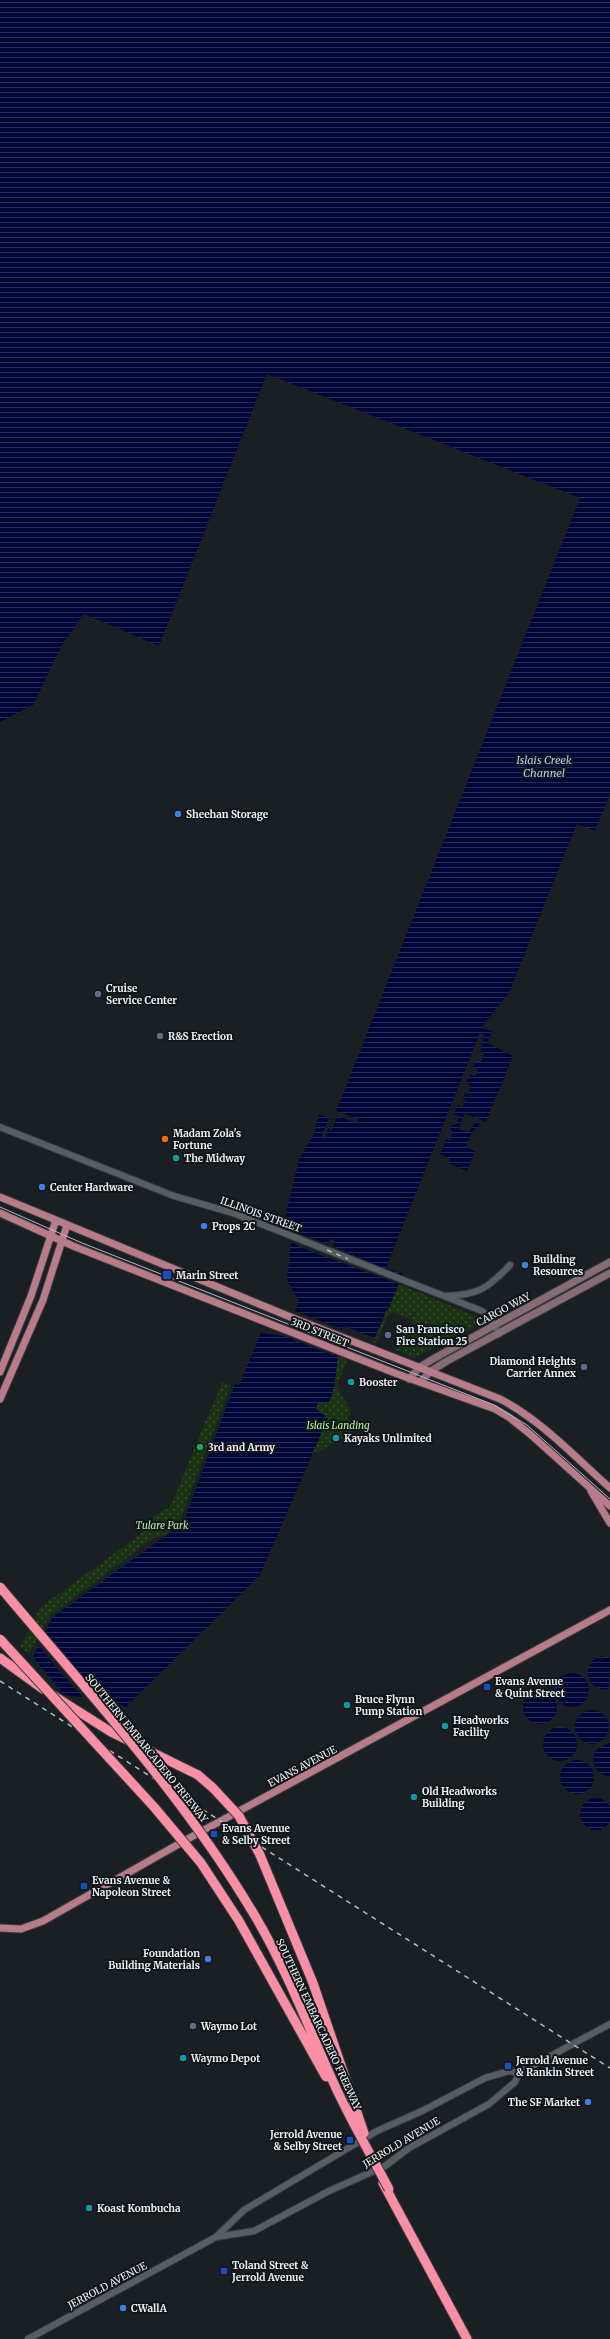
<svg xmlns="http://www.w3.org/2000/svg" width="610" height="2339" font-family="Merriweather,serif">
<defs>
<pattern id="park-dots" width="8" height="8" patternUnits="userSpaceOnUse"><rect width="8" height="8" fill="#183212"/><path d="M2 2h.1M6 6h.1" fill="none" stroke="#3a5035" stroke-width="1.8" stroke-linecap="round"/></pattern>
<pattern id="water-rules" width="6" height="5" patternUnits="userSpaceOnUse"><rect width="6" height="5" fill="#000638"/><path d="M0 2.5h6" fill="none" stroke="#262b55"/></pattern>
</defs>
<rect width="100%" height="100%" fill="#1a1f24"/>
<!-- park -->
<path fill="url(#park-dots)" d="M399,1284L480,1318L477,1326L414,1358L394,1350L415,1327L412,1320L393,1312L388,1316L376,1343L373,1342Z
M338,1356L347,1360L337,1386L351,1411L348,1418L356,1430L316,1453L313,1451L327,1418L316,1409L318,1403L334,1388Z
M222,1382L231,1385L178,1526L163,1536L155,1537L50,1616L29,1654L20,1646L41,1607L149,1528L154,1516L170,1507Z"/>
<!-- water -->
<path fill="url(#water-rules)" d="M0,0H610V794L595,831L577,824L509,993L483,1026L493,1031L488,1043L513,1056L486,1122L465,1114L459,1128L468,1132L476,1121L480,1123L478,1128L472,1132L466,1147L475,1151L467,1171L448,1163L449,1159L439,1155L446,1139L450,1140L453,1132L450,1129L452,1124L455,1125L459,1117L454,1114L458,1105L462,1107L466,1101L462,1099L465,1093L468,1094L471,1085L466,1083L470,1074L475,1076L477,1070L472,1067L475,1061L481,1062L484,1054L480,1051L484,1035L480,1033L386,1268L403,1274L388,1310H386L375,1338L344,1326L335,1354L338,1357L334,1388L329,1403H318L316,1409L328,1418L260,1575L126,1707L113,1701L64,1695L33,1657L52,1618L183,1523L235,1384L239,1385L261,1333L284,1336L299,1301L287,1280L291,1244L286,1214L299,1159L314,1134L319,1114L333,1119L580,498L267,374L159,646L84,614L63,643L33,705L0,722Z
M600,1656L610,1658L609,1689C586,1693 579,1664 600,1656Z
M555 1690a17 17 0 1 1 34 0a17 17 0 1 1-34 0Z
M523 1707a17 17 0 1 1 34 0a17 17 0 1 1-34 0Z
M575 1727a17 17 0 1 1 34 0a17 17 0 1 1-34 0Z
M543 1744a17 17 0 1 1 34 0a17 17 0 1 1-34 0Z
M610,1743V1776H609C595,1774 589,1761 597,1749Z
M560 1777a17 17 0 1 1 34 0a17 17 0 1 1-34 0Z
M580 1814a16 16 0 1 1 32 0a16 16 0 1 1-32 0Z"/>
<!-- pier -->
<path fill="#1a1f24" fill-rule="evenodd" d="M577,824L585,827V829L578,826L511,994L485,1026L494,1030L490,1042L513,1055V1056L488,1043L492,1031L483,1029V1026L509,993Z
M480,1033L484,1035L480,1050L484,1054L481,1062H475L473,1067L478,1070L475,1076L470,1074L466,1083L471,1085L468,1094L465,1093L462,1099L466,1101L462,1107L457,1105L454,1114L459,1117L455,1125L452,1124L450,1129L453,1132L450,1140L446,1139L440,1154L450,1159L447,1165V1160L438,1154L444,1138H449L450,1123H454L456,1118L452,1115L456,1104L461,1105L463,1101L460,1098L468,1086L464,1083L468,1073L474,1074L475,1071L470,1068L473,1061L480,1060L482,1054L478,1051L481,1036L389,1267L403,1272V1274L386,1268Z
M336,1111L358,1119L357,1123L337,1116L332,1130L329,1129Z
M466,1111V1114L486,1122L485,1124L482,1123L480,1129L473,1135L468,1146L476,1149L475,1151L466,1147L472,1132L473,1133L476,1127L478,1128L480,1123L476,1121L468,1132L459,1129ZM466,1117L474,1120L467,1130L462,1128Z
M329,1118L332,1119L324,1139L321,1138Z
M287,1229L328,1244L331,1239L335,1241L333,1246L339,1249L402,1276L399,1284L307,1250L289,1241Z
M293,1310L344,1330L334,1356L281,1335Z
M44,1631L72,1664L105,1702L85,1700L63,1675L37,1644Z"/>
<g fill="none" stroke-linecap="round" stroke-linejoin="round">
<!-- tertiary casing -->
<g stroke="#383c40" stroke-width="8">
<path id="tertiary" d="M0,1127L174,1196L233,1213L482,1311L490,1318L499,1334
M446,1296C479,1295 488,1288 510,1265
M216,2237L254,2231L329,2191L385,2166L409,2148L489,2104L515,2082L519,2073
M28,2339L216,2237L244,2210L377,2131L422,2111L485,2078L509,2071L519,2073L610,2024"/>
</g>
<!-- secondary casing -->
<g stroke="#383c40" stroke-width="9">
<path id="secondary" d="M409,1379L420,1367L433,1359L610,1262
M420,1382L431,1371L447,1361L610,1273"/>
</g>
<!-- primary casing -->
<g stroke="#383c40" stroke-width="9">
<path id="primary" d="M0,1197L288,1316L500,1399C541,1420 576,1458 610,1488
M0,1213L73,1246L400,1375L495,1409L510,1418L530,1434L610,1506
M0,1372L31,1296L56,1220
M0,1399L43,1300L67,1225
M591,1491L610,1523
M0,1928L21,1929L43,1921L193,1836L610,1610"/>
</g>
<!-- motorway casing -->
<g stroke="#383c40" stroke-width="11">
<path id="motorway" d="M0,1658L43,1689
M54,1696L111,1732L198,1775
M383,2183L467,2339"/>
</g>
<!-- tertiary -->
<use href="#tertiary" stroke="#575d63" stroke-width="6"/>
<!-- secondary -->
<use href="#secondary" stroke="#876c76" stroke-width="7"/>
<!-- primary -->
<use href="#primary" stroke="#b87b8a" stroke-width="7"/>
<!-- motorway -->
<use href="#motorway" stroke="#f88fa4" stroke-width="9"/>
<!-- tram -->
<path stroke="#b6bbbe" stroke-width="1" d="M0,1207L82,1243L494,1405L527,1425L610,1499"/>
<!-- rail -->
<path stroke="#b6bbbe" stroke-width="1.5" stroke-dasharray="5 5" stroke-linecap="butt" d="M327,1250L348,1259
M0,1681L610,2068"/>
<!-- motorway-bridge casing -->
<g stroke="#383c40" stroke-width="11" stroke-linecap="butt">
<path id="motorway-bridge" d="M0,1587C89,1693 184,1796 255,1916C287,1970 309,2029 335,2086C351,2121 371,2155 389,2189
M0,1639L154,1807L201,1863L239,1921L326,2077
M198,1775L213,1788L239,1816L260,1855L313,1983L364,2133"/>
</g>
<!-- motorway-bridge -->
<use href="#motorway-bridge" stroke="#f88fa4" stroke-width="9"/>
</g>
<!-- markers -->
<g fill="#3f7fe0" stroke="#11161a" stroke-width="1.5">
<circle cx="178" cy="814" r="4"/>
<circle cx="42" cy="1187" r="4"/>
<circle cx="204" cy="1226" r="4"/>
<circle cx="525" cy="1265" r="4"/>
<circle cx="208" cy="1959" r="4"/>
<circle cx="588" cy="2102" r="4"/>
<circle cx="123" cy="2308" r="4"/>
</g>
<g fill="#5c6f8a" stroke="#11161a" stroke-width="1.5">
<circle cx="98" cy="994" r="4"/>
<circle cx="160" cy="1036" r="4"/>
<circle cx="388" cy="1335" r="4"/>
<circle cx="584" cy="1367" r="4"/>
<circle cx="193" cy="2026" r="4"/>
</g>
<circle fill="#e8710a" stroke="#11161a" stroke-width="1.5" cx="165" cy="1139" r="4"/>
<g fill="#0f9aa8" stroke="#11161a" stroke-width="1.5">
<circle cx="176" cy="1158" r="4"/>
<circle cx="351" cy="1382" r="4"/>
<circle cx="336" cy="1438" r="4"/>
<circle cx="347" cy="1705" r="4"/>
<circle cx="445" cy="1726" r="4"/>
<circle cx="414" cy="1797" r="4"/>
<circle cx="183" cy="2058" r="4"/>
<circle cx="89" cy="2208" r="4"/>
</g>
<g fill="#1a4fb4" stroke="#11161a" stroke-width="1.5">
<rect x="162" y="1270" width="10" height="10" rx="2"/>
<rect x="483" y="1683" width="8" height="8" rx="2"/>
<rect x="210" y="1830" width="8" height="8" rx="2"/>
<rect x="80" y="1882" width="8" height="8" rx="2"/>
<rect x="504" y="2062" width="8" height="8" rx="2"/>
<rect x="346" y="2136" width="8" height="8" rx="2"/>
<rect x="220" y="2267" width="8" height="8" rx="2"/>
</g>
<circle fill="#2e9e5b" stroke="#11161a" stroke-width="1.5" cx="200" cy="1447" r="4"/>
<g text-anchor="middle" stroke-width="4" stroke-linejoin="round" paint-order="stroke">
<!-- poi labels -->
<g font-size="10" font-weight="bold" fill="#eef2f5" stroke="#11161a" text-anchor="start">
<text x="186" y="818">Sheehan Storage</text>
<text x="106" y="992">Cruise<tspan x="106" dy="12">Service Center</tspan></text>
<text x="168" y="1040">R&amp;S Erection</text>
<text x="173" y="1137">Madam Zola's<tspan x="173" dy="12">Fortune</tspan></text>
<text x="184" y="1162">The Midway</text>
<text x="50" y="1191">Center Hardware</text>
<text x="212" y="1230">Props 2C</text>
<text x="533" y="1263">Building<tspan x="533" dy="12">Resources</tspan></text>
<text x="176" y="1279">Marin Street</text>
<text x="396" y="1333">San Francisco<tspan x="396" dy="12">Fire Station 25</tspan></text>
<text x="576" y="1365" text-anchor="end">Diamond Heights<tspan x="576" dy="12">Carrier Annex</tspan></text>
<text x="359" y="1386">Booster</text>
<text x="344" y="1442">Kayaks Unlimited</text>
<text x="208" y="1451">3rd and Army</text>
<text x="495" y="1685">Evans Avenue<tspan x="495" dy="12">&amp; Quint Street</tspan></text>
<text x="355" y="1703">Bruce Flynn<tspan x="355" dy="12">Pump Station</tspan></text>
<text x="453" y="1724">Headworks<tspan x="453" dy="12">Facility</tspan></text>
<text x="422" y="1795">Old Headworks<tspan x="422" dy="12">Building</tspan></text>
<text x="222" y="1832">Evans Avenue<tspan x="222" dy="12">&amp; Selby Street</tspan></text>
<text x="92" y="1884">Evans Avenue &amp;<tspan x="92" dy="12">Napoleon Street</tspan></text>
<text x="200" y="1957" text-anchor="end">Foundation<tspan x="200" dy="12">Building Materials</tspan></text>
<text x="201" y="2030">Waymo Lot</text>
<text x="191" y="2062">Waymo Depot</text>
<text x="516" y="2064">Jerrold Avenue<tspan x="516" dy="12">&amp; Rankin Street</tspan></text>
<text x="580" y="2106" text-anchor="end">The SF Market</text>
<text x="342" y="2138" text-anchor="end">Jerrold Avenue<tspan x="342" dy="12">&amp; Selby Street</tspan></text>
<text x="97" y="2212">Koast Kombucha</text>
<text x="232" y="2269">Toland Street &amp;<tspan x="232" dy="12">Jerrold Avenue</tspan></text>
<text x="131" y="2312">CWallA</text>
</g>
<!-- street labels -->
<g font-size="10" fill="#eef2f5" stroke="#11161a">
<text transform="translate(261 1214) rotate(20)" y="4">ILLINOIS STREET</text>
<text transform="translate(503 1309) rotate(-28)" y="4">CARGO WAY</text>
<text transform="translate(320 1332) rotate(22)" y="4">3RD STREET</text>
<text transform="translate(147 1748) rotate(51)" y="4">SOUTHERN EMBARCADERO FREEWAY</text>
<text transform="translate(302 1766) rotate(-28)" y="4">EVANS AVENUE</text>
<text transform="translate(319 2024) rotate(65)" y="4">SOUTHERN EMBARCADERO FREEWAY</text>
<text transform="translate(401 2142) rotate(-31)" y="4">JERROLD AVENUE</text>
<text transform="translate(107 2285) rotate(-28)" y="4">JERROLD AVENUE</text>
</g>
<!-- park labels -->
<g font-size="10" font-style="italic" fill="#b0f3a1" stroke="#11161a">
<text x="338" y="1429">Islais Landing</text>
<text x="162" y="1529">Tulare Park</text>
</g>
<!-- water labels -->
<g font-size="11" font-style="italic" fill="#aac8fa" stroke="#11161a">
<text x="544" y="764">Islais Creek<tspan x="544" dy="13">Channel</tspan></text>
</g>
</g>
</svg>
